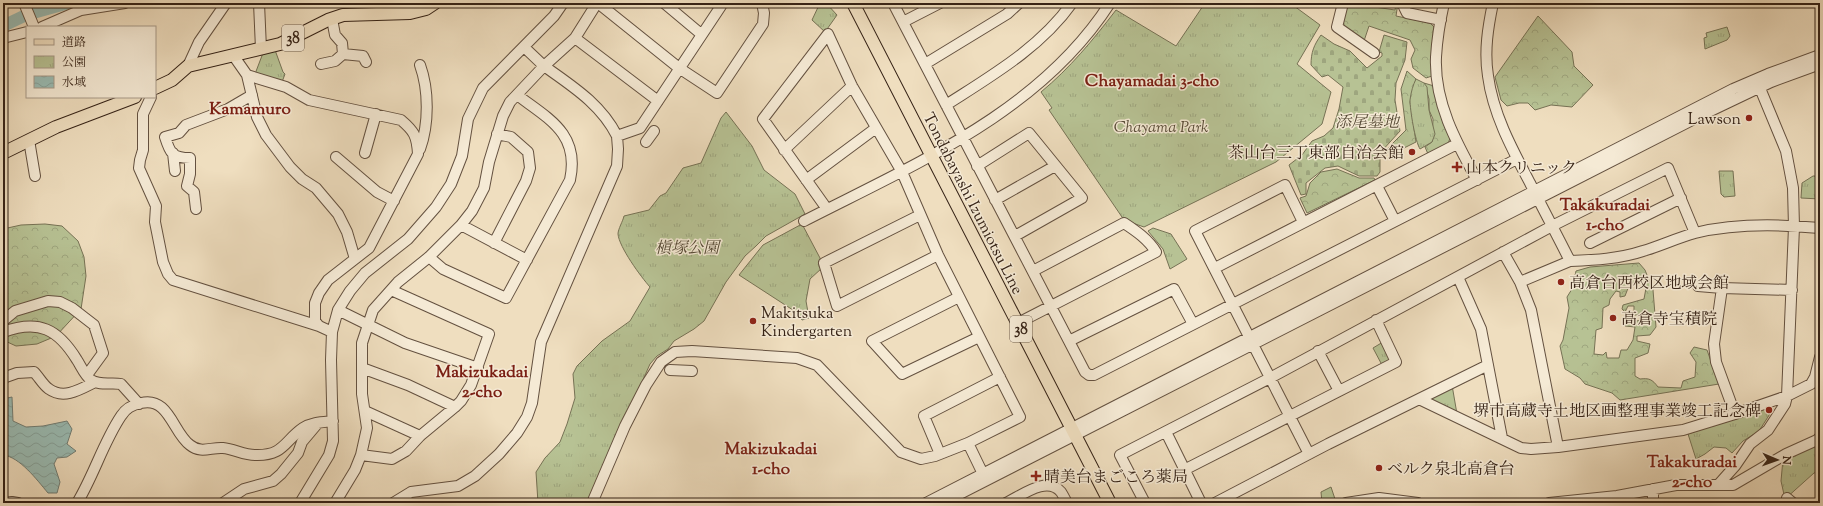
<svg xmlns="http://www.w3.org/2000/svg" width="1823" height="506" font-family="'Sorts Mill Goudy','Noto Serif JP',serif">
<defs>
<pattern id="forest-crowns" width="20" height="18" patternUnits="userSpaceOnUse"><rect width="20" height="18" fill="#b7c294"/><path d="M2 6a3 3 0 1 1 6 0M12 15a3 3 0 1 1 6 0" fill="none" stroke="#9ea67f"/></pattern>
<pattern id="cemetery-stones" width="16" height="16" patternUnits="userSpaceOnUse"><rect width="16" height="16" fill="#b7c294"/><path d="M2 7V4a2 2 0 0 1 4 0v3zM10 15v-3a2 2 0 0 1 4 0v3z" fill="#9ea67f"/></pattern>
<pattern id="park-tufts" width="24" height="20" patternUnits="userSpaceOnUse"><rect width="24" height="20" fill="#b7c294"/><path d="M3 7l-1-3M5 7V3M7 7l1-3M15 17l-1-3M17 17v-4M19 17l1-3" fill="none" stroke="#9ea67f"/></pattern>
<pattern id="water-waves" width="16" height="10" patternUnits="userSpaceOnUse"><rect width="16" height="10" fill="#9abcb4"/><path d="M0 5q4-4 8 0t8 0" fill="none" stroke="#85a19a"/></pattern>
</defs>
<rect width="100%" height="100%" fill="#efdebf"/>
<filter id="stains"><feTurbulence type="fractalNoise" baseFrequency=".005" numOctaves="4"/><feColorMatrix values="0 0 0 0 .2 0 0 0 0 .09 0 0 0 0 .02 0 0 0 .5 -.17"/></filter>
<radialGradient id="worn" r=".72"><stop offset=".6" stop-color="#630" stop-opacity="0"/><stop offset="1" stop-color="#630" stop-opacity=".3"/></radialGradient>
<!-- forest -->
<path fill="url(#forest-crowns)" stroke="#767255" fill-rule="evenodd" d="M1348,3L1395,10L1396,3H1398L1396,16L1430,23L1434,27L1432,47V76L1426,78L1413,68L1411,59L1415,50L1410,40L1369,26L1364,41L1345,28L1343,21Z
M1538,16L1572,52L1574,66L1593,85L1572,107L1551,105L1535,110L1528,103H1519L1507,106L1501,100L1495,77Z
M1407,71L1416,79L1410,102L1416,142L1402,149L1400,146L1386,153L1384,152L1406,130L1401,89Z
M1424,83L1434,86L1443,123L1450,138L1448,144L1428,154L1425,147L1432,142L1433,119L1429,110V99Z
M1337,169L1359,178H1374L1375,180L1307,213L1300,198L1306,196L1310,183L1321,172Z
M45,224L62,226L78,241L84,257L86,276L81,309L56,336L37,344L16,346L3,340V229L21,225Z
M1639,263L1645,270L1653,290L1656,327L1650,335L1637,336V341L1650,344L1648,353L1635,358V376L1640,379C1649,378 1652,379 1658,387L1681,388L1683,381L1695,377L1696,362L1690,353L1694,347L1707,350L1719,384L1620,400L1612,393L1585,384L1580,378L1565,369L1560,346L1563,340L1569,308L1567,297L1572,289L1576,271L1590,267ZM1630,283H1643V287L1646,288L1644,299L1623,305L1622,309L1625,312L1628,306H1634V315H1640V320L1634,322L1628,320L1626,322L1625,326L1635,327L1633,340L1627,350H1621L1619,358H1607L1606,352L1603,355L1594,354L1596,330L1602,328L1603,308L1609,305L1610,299L1616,291L1620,292V297L1625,296Z"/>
<!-- cemetery -->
<path fill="url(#cemetery-stones)" stroke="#767255" d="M1321,35L1334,44L1350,51L1367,68L1382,56V53L1379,52L1384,35L1407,42L1405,60L1396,83L1395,100L1400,131L1380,153V172L1377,176H1359L1338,166L1325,168L1306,183V194L1301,195L1289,165L1302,155L1312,141L1324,136L1333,128L1339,109L1343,87L1328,75L1322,77L1311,65C1311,52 1314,45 1321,35Z"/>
<!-- park -->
<path fill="url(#park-tufts)" stroke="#767255" d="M820,3H826L837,15L825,32L812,20Z
M1205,3H1290L1320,25L1297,64L1331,92L1322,124L1276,162L1144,227L1124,220L1049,110L1052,108L1041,92C1070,68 1093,40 1116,10L1176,46Z
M1727,27L1730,36L1727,40L1705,49L1704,38L1707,37L1706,33Z
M275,50L283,72L285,74L282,82L255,74L263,53Z
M1416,79L1424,83L1427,87L1429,110L1435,134L1432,142L1420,149C1415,141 1410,110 1410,100C1411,92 1413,85 1416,79Z
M726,112L752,146L764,170L795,194L805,214L766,236L756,246L745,256L726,282L704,321L694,329L674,341L668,349L657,356L650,364L588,503H538L536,472L545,458L560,442L567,424L575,398L573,374L577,366L602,341L630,321L650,287C641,277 619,247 618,234C618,229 623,221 624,216L649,210L660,196L666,193L683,168L701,163L721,118Z
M1719,171H1733L1735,196L1724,197L1721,194Z
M1813,176H1820V199L1801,198L1802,183Z
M802,224L820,258L822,268L810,279L806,301L809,318L802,320L796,312L739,275L763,245Z
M1153,228L1171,234L1187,259L1170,269L1163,249L1148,231Z
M1383,342L1391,357L1389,361L1382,365L1373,348Z
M1452,385L1457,414L1430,401L1429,397Z
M1771,405L1773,409L1759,431L1743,441L1732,453L1726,448L1714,447L1705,454L1696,459L1688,434Z
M1820,443V471L1814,473L1785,499L1781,481L1783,459Z
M1331,487L1336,502L1322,503L1321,492Z"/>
<!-- water -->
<path fill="url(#water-waves)" stroke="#727e75" d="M12,397L13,421L26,427L43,426L67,421L72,429L67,444L76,451L67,457L57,458L54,464L60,482L57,493H48C37,480 20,457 3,455V399Z"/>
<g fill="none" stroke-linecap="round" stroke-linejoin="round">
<!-- river -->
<path stroke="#9abcb4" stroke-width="12" d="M3,26L26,15L69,3"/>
<!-- minor casing -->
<g stroke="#645140" stroke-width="12">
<path id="minor" d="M24,3L34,27
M259,3L261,49
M597,3L575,38L544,66C572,86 601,104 617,136L640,128L721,6L718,3
M598,3L679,68L717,93L763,24L764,13L762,3
M664,3L701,34
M893,3L1085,372L1089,375H1094L1517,159
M1343,3L1337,27L1374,53
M1405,3L1404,7L1407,13L1441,20
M1444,3C1440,21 1437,39 1436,57C1434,102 1456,142 1477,180
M1493,3C1488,27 1484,51 1488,76C1493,114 1512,149 1530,183C1543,209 1557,235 1570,261C1594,260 1619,259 1643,251C1660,246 1677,238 1695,233C1735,223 1779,224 1820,228
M332,19L335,35L342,43L343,54
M903,22L940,3
M42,27L81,10L125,3
M3,38L27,32
M575,38L658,101
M233,55L247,75L286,87L309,100L401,120C414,131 417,136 418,154L369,248L328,280L319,293L315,303V321L319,326L332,332
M321,64L335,61L343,54L363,56L366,62
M925,64L1007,14L1019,3
M188,66L199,42L226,3
M247,75L257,117L266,135L290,167L302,179L316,188L338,214L347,232L355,259
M151,97L143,114V150L140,160L139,168L156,206L155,222L163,262L168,274L173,280L319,326
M946,105C991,76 1040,48 1072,3
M29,140L35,176
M646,142L654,131
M420,149C429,124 429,90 420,65
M784,150L852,86
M173,153L175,171
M365,153L376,114
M336,157L377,192L394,201
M977,166L1029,133L1082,198L1015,236
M806,180L876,128
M1377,186L1395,221
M995,200L1055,166
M196,209L194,192L187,186L190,174V158C172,158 170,153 165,137L179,133L186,125L228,109L252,95
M920,215L824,263L837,306L938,255
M804,221C915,164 1040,112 1110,3
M1303,222L1285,185L1195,231L1309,454
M461,225L527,260
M494,243L526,181L530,168L528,152L511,137L497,134
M1590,243L1681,198
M1503,252L1520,282L1531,310L1558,447
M429,257L443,269L506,298L570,180C580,134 549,119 517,95
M1215,268L1457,144
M1458,277L1481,329L1502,438
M1520,282L1570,261
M1698,286L1722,288
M959,297L872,341L902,374L979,337
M338,310L405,343L478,368
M3,321L15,311L48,301L60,302L72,308L94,325L103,353L87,375
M1018,323L1156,252C1148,239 1136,231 1124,223L1033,271
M3,332C39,319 58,329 77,360C81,366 85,376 91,380C100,386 112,382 121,384L139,404
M1069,341L1174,289L1193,324
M1318,351L1339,391
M362,368L408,385L455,407
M670,370L692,371
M3,378L17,373L34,372C39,377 43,385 49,389C64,400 81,389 95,382
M1419,399L1521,448L1531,449L1558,447L1683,430L1735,414L1787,396L1811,384L1815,377L1820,357
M365,411L420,436
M1735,414L1716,362L1714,344L1722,288L1792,290
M1166,432L1201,503
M968,443L983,474
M940,454L924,416L1000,377
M361,455L392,459L406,451L420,436L455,407L461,401L471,385L489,334L391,290
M1184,470L1396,362L1376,320
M1718,485L1735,466L1750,444L1768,430L1785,404L1787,396L1794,227L1793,188L1786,151L1757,81
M1787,498L1793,503
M3,503L12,502L18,503
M77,503C94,475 103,443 121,416C126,408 132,405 141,403C169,396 173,433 190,445C201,454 211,447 223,448C234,449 244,455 255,455C284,456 284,441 303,428C312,422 323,422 333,421
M223,503L244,489L273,481L281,474L298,453L302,442L318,423
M300,503L329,455L333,441L331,360L332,332L338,310L350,291L365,273L408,239L436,207L451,184L462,156L468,119L483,88L554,16L563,3
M335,503L355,470L361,455L367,428L362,394V343L373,310L398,282L429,257L461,225L472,211L484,188L489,162L503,116L510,102L544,66L524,47
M393,503L411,492L458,486L475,476L499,454L517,433L527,417L532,403L541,342L617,166L618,149L617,136
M592,503L625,426L646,385L661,362L675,352L692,351L797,358L817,365L901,452L921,459L935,456L968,443L1020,417L938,255L902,172L852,86L828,34L763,119L827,209
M926,503L1733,89L1768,74L1820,55
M942,503L1704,114L1771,82L1820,64
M1006,503C1021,496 1047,475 1061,492C1063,495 1065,499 1067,503
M1145,503L1120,455L1270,378L1552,226L1668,168L1695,233
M1215,503L1328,444L1488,365
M1346,503L1379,498L1418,503
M1549,503L1617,496L1676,485H1733L1786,454L1817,440L1820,437
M1653,503V489"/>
</g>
<!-- major casing -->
<g stroke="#352216" stroke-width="14">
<path id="major" d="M853,3L1110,503
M155,88L172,80L188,66L280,44L328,20L343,15L410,13L426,9L435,3
M3,153L56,127L135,97"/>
</g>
<!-- minor -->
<use href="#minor" stroke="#f5ead5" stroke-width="10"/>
<!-- major -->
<use href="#major" stroke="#efdebf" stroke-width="12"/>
</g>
<!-- markers -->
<g fill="#8f2418" stroke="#f5ead5" stroke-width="1.5">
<circle cx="1749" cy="118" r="4"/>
<circle cx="1412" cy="152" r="4"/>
<path d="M1455 161h4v4h4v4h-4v4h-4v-4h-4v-4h4z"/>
<circle cx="1561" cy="282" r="4"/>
<circle cx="1613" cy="318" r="4"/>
<circle cx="753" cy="321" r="4"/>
<circle cx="1769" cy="410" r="4"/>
<circle cx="1379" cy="468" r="4"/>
<path d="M1034 470h4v4h4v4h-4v4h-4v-4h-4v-4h4z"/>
</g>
<g text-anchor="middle" stroke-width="3" stroke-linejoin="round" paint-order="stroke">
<!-- shield labels -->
<g fill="#f5ead5" stroke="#6f5e4f" stroke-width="1">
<rect x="282" y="25" width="22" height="26" rx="3"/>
<rect x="1010" y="316" width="22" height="26" rx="3"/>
</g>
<g font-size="15" font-weight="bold" fill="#352216">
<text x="293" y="43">38</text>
<text x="1021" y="334">38</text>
</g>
<!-- poi labels -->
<g font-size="16" fill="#352216" stroke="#f5ead5" text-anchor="start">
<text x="1741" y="124" text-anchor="end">Lawson</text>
<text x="1404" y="158" text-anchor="end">茶山台三丁東部自治会館</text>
<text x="1466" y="173">山本クリニック</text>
<text x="1569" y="288">高倉台西校区地域会館</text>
<text x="761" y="318">Makitsuka<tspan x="761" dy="18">Kindergarten</tspan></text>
<text x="1621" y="324">高倉寺宝積院</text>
<text x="1761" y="416" text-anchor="end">堺市高蔵寺土地区画整理事業竣工記念碑</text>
<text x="1387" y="474">ベルク泉北高倉台</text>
<text x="1044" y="482">晴美台まごころ薬局</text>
</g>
<!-- park labels -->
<g font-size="16" font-style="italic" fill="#564a36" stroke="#f5ead5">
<text x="1367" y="127">添尾墓地</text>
<text x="1161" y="132">Chayama Park</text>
<text x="687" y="253">槇塚公園</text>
</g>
<!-- street labels -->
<g font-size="16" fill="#352216" stroke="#f5ead5">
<text transform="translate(974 203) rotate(63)" y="6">Tondabayashi Izumiotsu Line</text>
</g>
<!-- neighbourhood labels -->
<g font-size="17" font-weight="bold" fill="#7a1f14" stroke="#f5ead5">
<text x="1152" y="86">Chayamadai 3-cho</text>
<text x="250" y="114">Kamamuro</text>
<text x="1605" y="210">Takakuradai<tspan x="1605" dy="20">1-cho</tspan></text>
<text x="482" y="377">Makizukadai<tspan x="482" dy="20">2-cho</tspan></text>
<text x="771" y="454">Makizukadai<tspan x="771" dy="20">1-cho</tspan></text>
<text x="1692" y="467">Takakuradai<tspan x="1692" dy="20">2-cho</tspan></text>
</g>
</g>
<!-- margin -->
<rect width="1823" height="506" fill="none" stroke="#efdebf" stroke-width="16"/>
<rect x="4" y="4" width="1815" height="498" fill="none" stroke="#352216" stroke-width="2"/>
<rect x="8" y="8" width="1807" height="490" fill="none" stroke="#352216"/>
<!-- legend -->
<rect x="26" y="26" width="130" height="72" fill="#f5ead5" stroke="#a89a89"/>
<rect x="34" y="39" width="20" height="6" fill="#efdebf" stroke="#a89a89"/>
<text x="62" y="46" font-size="12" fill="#352216">道路</text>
<rect x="34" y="56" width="20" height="12" fill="url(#park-tufts)" stroke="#a89a89"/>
<text x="62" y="66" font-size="12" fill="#352216">公園</text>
<rect x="34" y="76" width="20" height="12" fill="url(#water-waves)" stroke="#a89a89"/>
<text x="62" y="86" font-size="12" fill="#352216">水域</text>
<!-- north arrow -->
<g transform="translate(1777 460) rotate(92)" stroke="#f5ead5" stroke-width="3" paint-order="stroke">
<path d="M0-3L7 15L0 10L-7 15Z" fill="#352216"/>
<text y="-6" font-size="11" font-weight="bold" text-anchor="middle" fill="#352216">N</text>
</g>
<rect width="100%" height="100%" filter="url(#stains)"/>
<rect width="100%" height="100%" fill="url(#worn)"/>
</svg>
